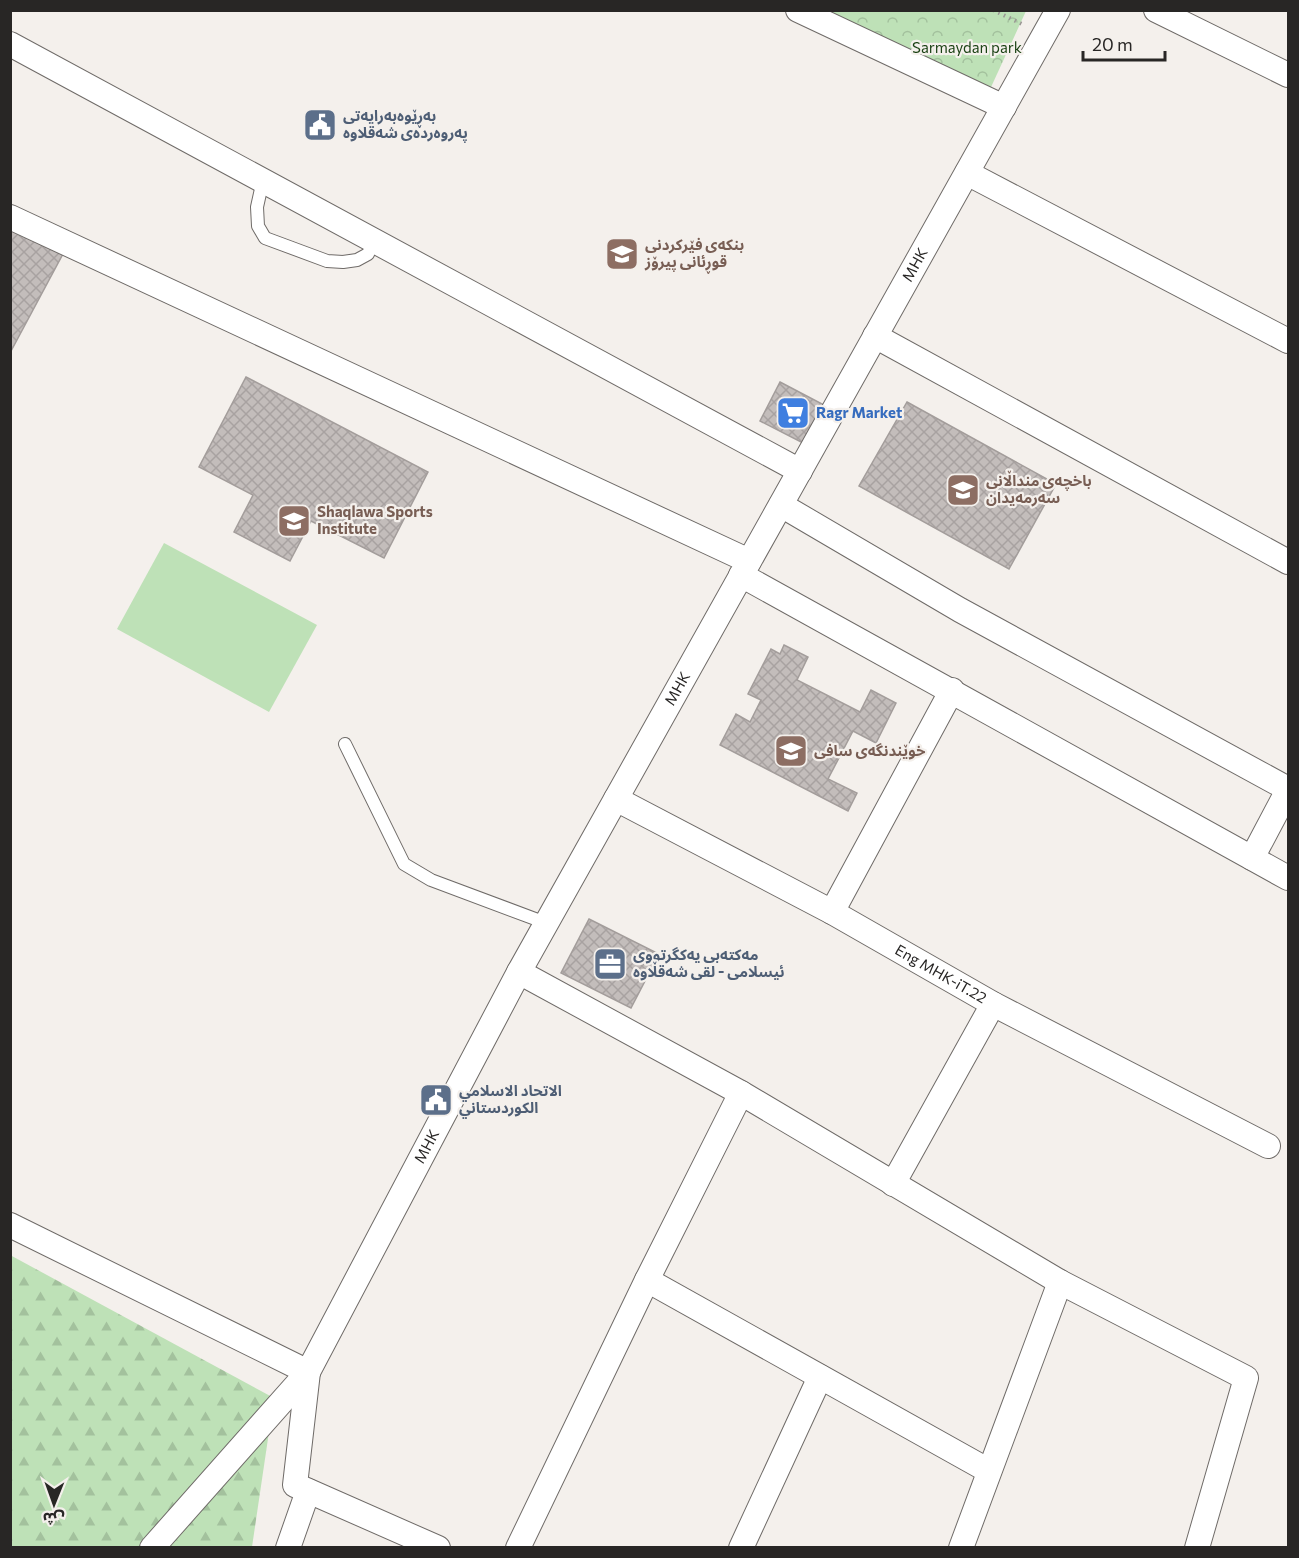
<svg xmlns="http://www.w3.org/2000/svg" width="1299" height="1558" font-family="Commissioner,'Noto Sans Arabic',sans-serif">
<defs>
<pattern id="forest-firs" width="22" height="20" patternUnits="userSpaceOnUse" patternTransform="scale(1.5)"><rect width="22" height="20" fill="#bee1b7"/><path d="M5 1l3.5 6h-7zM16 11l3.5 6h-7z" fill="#a3c19d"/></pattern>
<pattern id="park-crowns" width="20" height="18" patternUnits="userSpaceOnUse" patternTransform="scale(1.5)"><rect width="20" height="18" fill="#bee1b7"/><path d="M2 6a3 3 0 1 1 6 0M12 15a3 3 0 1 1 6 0" fill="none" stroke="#a3c19d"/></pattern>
<pattern id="building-cross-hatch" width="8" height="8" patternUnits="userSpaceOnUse" patternTransform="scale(1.5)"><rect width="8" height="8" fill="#c3bdbb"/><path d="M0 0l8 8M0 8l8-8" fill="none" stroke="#a8a2a1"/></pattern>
</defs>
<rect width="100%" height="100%" fill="#f4f0ec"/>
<!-- forest -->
<path fill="url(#forest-firs)" d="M10,1255L274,1398L252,1547H11Z"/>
<!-- park -->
<path fill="url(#park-crowns)" d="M798,11H1026L986,98Z"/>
<!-- pitch -->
<path fill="#bee1b7" d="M164,543L317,625L269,712L117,629Z"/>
<!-- building -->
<path fill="url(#building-cross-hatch)" stroke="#a39d9b" stroke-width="1.5" d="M10,229L64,252L10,353Z
M246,377L428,472L384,558L311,521L290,561L234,532L253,495L199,467Z
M780,382L826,406L805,444L760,421Z
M907,402L1056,484L1009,569L859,486Z
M784,645L808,657L797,680L860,712L871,690L896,703L876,743L853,731L828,779L857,793L848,811L720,745L736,714L750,722L761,700L748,694L771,649L780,654Z
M589,919L659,954L631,1008L561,973Z"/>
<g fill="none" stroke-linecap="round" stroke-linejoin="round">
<!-- service casing -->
<g stroke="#6f6b68" stroke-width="14">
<path id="service" d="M263,180L257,207L258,226L265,238L327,261L343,262L357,260L368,254L374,240
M345,744L404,864L431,880L546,923"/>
</g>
<!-- minor casing -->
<g stroke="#6f6b68" stroke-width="26">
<g id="minor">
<path d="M798,10L1004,107"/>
<path d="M1156,10L1288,75"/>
<path d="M10,44L800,471"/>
<path d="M967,173L1288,341"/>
<path d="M10,217L749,561"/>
<path d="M875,336L1288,562"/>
<path d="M781,505L960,610L1288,789"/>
<path d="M741,575L1288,878"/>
<path id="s1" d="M616,799L832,912L993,1004L1268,1146"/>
<path d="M1252,858L1288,790"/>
<path d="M832,912L952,690"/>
<path d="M519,972L741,1093L1060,1282L1246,1378L1197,1548"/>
<path d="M893,1184L993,1004"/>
<path d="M10,1225L308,1372"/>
<path d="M647,1280L989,1471"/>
<path d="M308,1372L295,1485L438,1548"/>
<path id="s2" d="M152,1548L308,1372L519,972L1058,10"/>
<path d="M288,1548L308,1491"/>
<path d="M518,1548L647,1280L741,1093"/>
<path d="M741,1548L820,1377"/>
<path d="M961,1548L1060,1282"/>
</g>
</g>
<!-- path -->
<path stroke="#9a9794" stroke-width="4" stroke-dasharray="1.5 4.5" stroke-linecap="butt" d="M993,10L1022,24"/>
<!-- service -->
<use href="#service" stroke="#fff" stroke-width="12"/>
<!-- minor -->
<use href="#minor" stroke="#fff" stroke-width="24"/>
</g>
<!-- icons -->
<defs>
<g id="civic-square" transform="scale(1.725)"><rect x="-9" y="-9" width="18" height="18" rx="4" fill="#5c6f8a" stroke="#f4f0ec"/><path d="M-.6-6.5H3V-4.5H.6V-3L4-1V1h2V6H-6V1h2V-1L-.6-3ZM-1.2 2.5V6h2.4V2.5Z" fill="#fff"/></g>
<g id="school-square" transform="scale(1.725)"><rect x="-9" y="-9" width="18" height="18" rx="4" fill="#8d6e63" stroke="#f4f0ec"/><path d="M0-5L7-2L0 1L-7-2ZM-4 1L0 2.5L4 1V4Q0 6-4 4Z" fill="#fff"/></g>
<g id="supermarket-square" transform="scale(1.725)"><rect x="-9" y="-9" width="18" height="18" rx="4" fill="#3f7fe0" stroke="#f4f0ec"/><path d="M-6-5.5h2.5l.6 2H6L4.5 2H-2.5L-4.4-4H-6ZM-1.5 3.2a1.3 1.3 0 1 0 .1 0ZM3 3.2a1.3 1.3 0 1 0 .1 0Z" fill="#fff"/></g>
<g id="university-square" transform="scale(1.725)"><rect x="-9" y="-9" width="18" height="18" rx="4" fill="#8d6e63" stroke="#f4f0ec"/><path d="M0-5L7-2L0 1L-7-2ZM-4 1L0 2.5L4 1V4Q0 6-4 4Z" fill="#fff"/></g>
<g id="office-square" transform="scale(1.725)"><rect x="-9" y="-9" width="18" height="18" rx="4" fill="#5c6f8a" stroke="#f4f0ec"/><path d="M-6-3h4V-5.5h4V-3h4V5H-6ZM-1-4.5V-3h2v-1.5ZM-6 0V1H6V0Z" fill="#fff"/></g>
</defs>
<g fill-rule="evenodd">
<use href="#civic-square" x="320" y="125"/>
<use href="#school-square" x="622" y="254"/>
<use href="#supermarket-square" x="793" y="413"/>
<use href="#school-square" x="963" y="490"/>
<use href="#university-square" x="294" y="521"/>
<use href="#university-square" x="791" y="751"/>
<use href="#office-square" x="610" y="964"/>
<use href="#civic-square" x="436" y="1100"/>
</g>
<g text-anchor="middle" stroke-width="4.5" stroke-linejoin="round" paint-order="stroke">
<!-- park labels -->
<g font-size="15" fill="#1b4214" stroke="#f4f0ec">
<text x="967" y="53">Sarmaydan park</text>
</g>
<!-- service labels -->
<g font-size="15" font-weight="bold" fill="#4e5e75" stroke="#f4f0ec" text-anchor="start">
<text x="343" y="121">بەڕێوەبەرایەتی<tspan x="343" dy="17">پەروەردەی شەقلاوە</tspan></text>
<text x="633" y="960">مەکتەبی یەکگرتووی<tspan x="633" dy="17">ئیسلامی - لقی شەقڵاوە</tspan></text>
<text x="459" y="1096">الاتحاد الاسلامي<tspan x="459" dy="17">الكوردستاني</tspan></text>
</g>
<!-- education labels -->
<g font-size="15" font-weight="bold" fill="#785e54" stroke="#f4f0ec" text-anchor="start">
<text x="645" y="250">بنکەی فێرکردنی<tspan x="645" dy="17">قوڕئانی پیرۆز</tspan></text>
<text x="986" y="486">باخچەی منداڵانی<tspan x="986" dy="17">سەرمەیدان</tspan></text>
<text x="317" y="517">Shaqlawa Sports<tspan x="317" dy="17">Institute</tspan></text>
<text x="814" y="756">خوێندنگەی سافی</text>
</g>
<!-- street labels -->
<g font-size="15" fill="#282625" stroke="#f4f0ec">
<text dy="5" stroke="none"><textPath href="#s2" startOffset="1498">MHK</textPath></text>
<text dy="5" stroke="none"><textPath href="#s2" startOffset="1012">MHK</textPath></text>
<text dy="5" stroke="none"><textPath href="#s1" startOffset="369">Eng MHK-iT.22</textPath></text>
<text dy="5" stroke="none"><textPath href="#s2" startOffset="490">MHK</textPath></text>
</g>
<!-- shop labels -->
<g font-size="15" font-weight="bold" fill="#366cbe" stroke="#f4f0ec" text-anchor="start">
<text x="816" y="418">Ragr Market</text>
</g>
</g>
<!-- border -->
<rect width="1299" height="1558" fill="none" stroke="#282625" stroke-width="24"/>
<!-- north arrow -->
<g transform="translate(54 1504) rotate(181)" stroke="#f4f0ec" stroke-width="4.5" paint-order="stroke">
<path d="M0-4.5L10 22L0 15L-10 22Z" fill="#282625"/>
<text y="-9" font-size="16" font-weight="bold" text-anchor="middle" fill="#282625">ش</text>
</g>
<!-- scale -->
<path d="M1083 51v9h82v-9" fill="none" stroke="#282625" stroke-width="3"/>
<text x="1092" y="51" font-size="18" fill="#282625" stroke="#f4f0ec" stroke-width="4.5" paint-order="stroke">20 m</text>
</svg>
